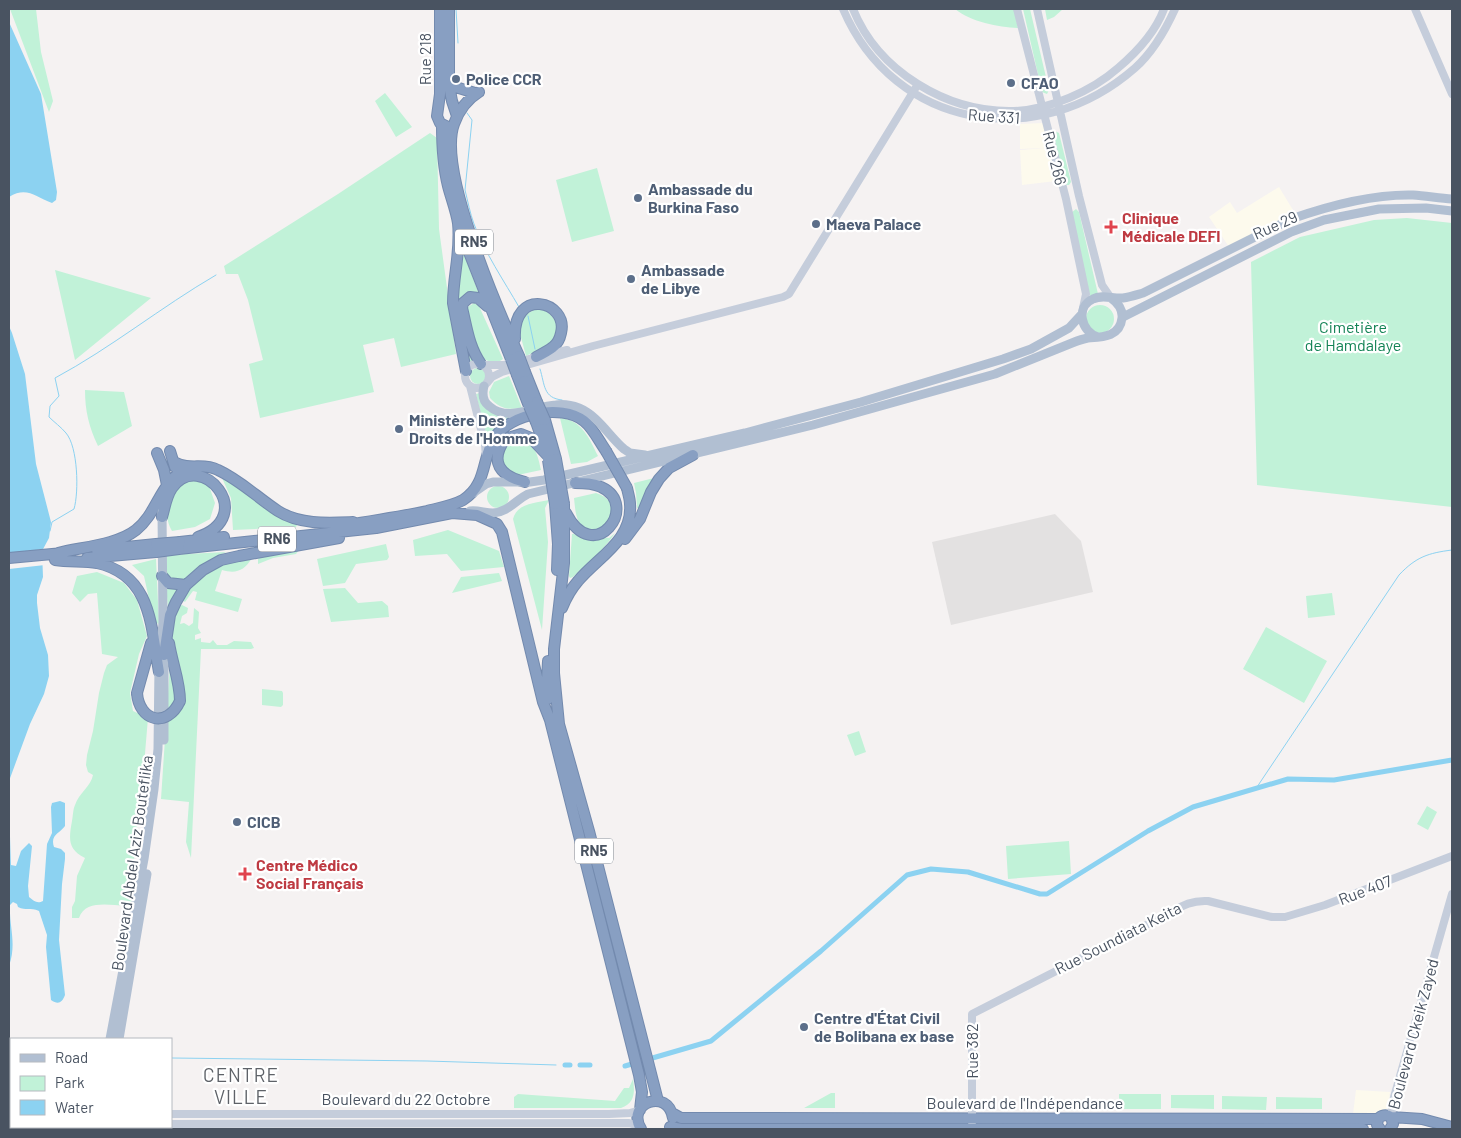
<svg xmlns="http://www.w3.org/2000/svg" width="1461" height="1138" font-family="Barlow,sans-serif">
<rect width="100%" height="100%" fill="#f5f2f2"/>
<!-- commercial -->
<path fill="#fdfaed" d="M1043,123L1056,181L1022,185L1020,150L1046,148L1020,149V124Z
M1279,187L1296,215L1229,247L1209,217L1230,202L1237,213Z
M1356,1090L1390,1092L1388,1108L1378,1114H1353Z"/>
<!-- education -->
<path fill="#e3e1e1" d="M1055,514L1081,541L1093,592L951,625L932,542Z"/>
<!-- green -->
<path fill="#c1f2d8" d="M10,9H36L41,52L53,101L49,112Z
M955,9H1014L1018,28C998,27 971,22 955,9Z
M1023,9H1030L1049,90L1047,94L1042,92Z
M1045,9H1063L1054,17L1047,20Z
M385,93L412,127L396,137L375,101Z
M1055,131L1059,133L1071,182L1069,185H1065L1052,134Z
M430,133L437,138L439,229L456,354L401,367L394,338L363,345L374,392L260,418L249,364L263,360L248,300L238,274H226L224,266L338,194Z
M597,168L614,231L572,242L556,180Z
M1076,209L1079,212L1098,294L1090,296L1071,213Z
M1407,218L1452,223V507L1257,485L1251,262L1300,237L1374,220Z
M462,249L479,294L471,293L462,296L460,300L474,360L468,362L455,306Z
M55,270L151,298L75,360Z
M474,303L479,306L503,359C494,366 484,360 476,353L467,312L468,307Z
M1086 319a14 14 0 1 1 28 0a14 14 0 1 1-28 0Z
M535,309C548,309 552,315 558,326L553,343L526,356L519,330L524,316Z
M470 376a8 8 0 1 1 16 0a8 8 0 1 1-16 0Z
M509,376L522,408C508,410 500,409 490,398L489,392L494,382Z
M85,390L124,392L132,426L98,446C89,427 85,411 85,390Z
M480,393L483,403L522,416L488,445L476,394Z
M560,418C582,420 589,438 598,456L587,462L571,464Z
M518,440C535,441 538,456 541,470L513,476C510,472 504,468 502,464C496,453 509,442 518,440Z
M226,476L299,521L296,527L233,530L231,498L222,478Z
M654,478L640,508H637L636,493L634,483Z
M191,480L208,483L215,503L210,519L195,527L172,531C166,521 164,504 171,493C175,487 185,483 191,480Z
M487 497a11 11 0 1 1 22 0a11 11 0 1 1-22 0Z
M596,493C634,505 595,548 579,522C575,515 575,506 574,498Z
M549,500L545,508L548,542L542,630L513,519C517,503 536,503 549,500Z
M448,530L499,551L504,567L461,571L447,554L415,556L413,540Z
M615,533C604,550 588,563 573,577L570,578L569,576L572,534H574C581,538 589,541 597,540C602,539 604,537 609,538Z
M386,544L389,557L387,560L356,564L345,583L323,586L317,559Z
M297,549L299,550L296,554L273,558L258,564V559L264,554Z
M226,552L210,560L197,570L168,610L166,583L167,555Z
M252,558C244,571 236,574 222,570L215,591L242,599L238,612L195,600L197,592L193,591L185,602L182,600C187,587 208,568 221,563C230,560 243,560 252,558Z
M156,559L159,624L154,622L144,576L132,565Z
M97,572L124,583L137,600L147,636L139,654L130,693L133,711L148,718L143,777L135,840L132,910L128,911L125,906C109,905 85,900 79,918H72V907L75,901L77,876L85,858C67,849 69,838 72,821C73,816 73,809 75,805C79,793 91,786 93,775L88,772L86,765L87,755L93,731L99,693L104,673L107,665L118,657L102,654L97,593L88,594L80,602L72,593L77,576Z
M499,573L502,581L452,593L461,577Z
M345,588L358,603L382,601L388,606L389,617L331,622L323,589Z
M1332,593L1335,615L1308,618L1306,596Z
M182,605L188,608L187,613L182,616L180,624L184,623L189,626L193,623L194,608L199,612L198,628L201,633L195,635V640L201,638V642L210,643L213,640L217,645H227L234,641L251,642L254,648L251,649H201L191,858L186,842L189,802L161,799L172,633L178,606Z
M1266,627L1327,661L1304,703L1243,669Z
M262,689L282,691L283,693V705L281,707L262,705Z
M859,731L866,752L855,756L847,735Z
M1427,806L1437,812L1428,830L1417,824Z
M1069,841L1071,874L1008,879L1006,846Z
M633,1079C635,1092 635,1103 621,1108H514V1097L518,1094L615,1101L624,1088H629Z
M831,1093H835V1108H804Z
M1119,1094H1161V1109H1119Z
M1171,1095H1214V1109L1171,1108Z
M1222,1096L1267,1097L1266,1110L1222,1109Z
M1276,1097L1322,1098V1109H1276Z"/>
<!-- water -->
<path fill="#8cd2f1" d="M9,22L41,94L57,192L56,200L52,203C35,197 27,186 9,197Z
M9,326L12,333L25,374L36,464L51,522L49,538L42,551L43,577L37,595V603L40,628L48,655L49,676L44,694L30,724L9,781Z
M60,801L65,803V826C59,834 50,835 54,847L61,849L65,853V859L62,884L59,940L65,995C62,1003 58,1005 51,1000L46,947L47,935L39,911C30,907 26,911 18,907L17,904L13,902L10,905C9,927 17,943 9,966V808L11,865L16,866L21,851L29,843L32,846L28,886L29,897C34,901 37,904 43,901L47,844L52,833L51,807L52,803Z"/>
<!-- pier -->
<path fill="#f5f2f2" d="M45,549V565L9,569V553Z"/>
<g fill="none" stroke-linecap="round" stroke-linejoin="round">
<!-- stream -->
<path stroke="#8cd2f1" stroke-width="1" d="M456,9L458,43
M467,113L472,120L465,190C468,202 470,213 474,224C485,253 504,281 519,307
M528,316L535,349
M540,369C545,385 543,398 562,400
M50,531L52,522L74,509C79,492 78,447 66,433C61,427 54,422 49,417L50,406L59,396L55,378C111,348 161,307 216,275
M1257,787L1399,575C1416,557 1428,553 1452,550
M171,1058L427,1061L556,1065
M9,1066H11"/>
<!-- canal -->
<path stroke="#8cd2f1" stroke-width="5" d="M565,1065H570
M580,1065H590
M625,1066L711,1041L821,951L907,875L931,869L968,872L1040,894H1047L1148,831L1193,807L1288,779L1334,780L1452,760"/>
<!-- highway casing -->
<g stroke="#738aae" stroke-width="12">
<path id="highway" d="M440,9V94L437,116L440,123L446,126
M449,9V85L452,101L457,116
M449,85L475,93
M479,92C466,100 459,110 454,124C437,170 498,310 519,356
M442,125C442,145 443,166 448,186C451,198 456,210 458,223C461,252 453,275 453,303L466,371
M461,232L511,359
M515,339C512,286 569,301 561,333C560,338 557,344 553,347C548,351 542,354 536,357
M481,364C469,347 467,328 462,308L463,303L470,297L478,298L487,306
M525,372L537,402
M517,375L529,406
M545,420L556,459
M536,422L546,450
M170,451L175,467
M157,453L164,470L167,485
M174,462C191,471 202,462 218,470C240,480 258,498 278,511C300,525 329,523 353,522
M525,482C500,476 489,462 505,439L521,434L531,438L547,455
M555,504L558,544L557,570
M564,504V563L554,649V673L559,724L589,831L658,1101
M566,513C594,568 641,505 601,487C593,483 584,483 575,483
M162,517C165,507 166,497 172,488C201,448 259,516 198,537
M348,525C374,520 401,517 427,511C438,508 452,506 463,500C488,484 481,458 495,437C510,414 561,403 584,421C593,428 599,441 606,451
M625,539L640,519L651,492L659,479L669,468L693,455
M180,542L224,537
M179,549L376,528L452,513L477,515L497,524L502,532L543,702L550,720L639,1075L642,1092L640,1110
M97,550L156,544
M58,553C81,547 117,545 136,530C159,512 159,480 190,467
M9,558L63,553
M87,558L156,552
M55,560C69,562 84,561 97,563C152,575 151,627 159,672
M162,576L168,583L186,585
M562,608C566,598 571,589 578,581C598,557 633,540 630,504C630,499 628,493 627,488
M169,643C172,663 180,681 180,701
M164,655L170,615L176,602L186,585L203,570L221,560L239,556L339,538
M548,661L547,681L548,699
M137,693L151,643
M672,1113L681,1118L1378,1119
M1378,1119C1381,1115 1386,1114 1391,1117L1422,1119L1452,1127
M1378,1119L1377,1125L1380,1129
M670,1127L681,1129H1363
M641,1129C625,1103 668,1087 673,1118
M1390,1129L1393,1124L1391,1117"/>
</g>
<!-- secondary -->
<path stroke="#c5cddb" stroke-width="8" d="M843,9C895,130 1038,153 1135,68C1153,52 1165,31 1175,9
M853,9C878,71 947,113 1014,111C1049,110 1092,91 1118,68C1137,52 1155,33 1164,9
M1017,9L1066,199L1086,294L1083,308
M1037,9L1079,196L1102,285L1111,298
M1415,9L1452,94
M465 376a12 12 0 1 1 24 0a12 12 0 1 1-24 0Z
M483,365H504L567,350
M487,383L492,377L502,372L593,346L783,297L789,294L918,84
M470,386L485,445L486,457
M171,1114H609L630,1113L640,1110
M1391,1117L1394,1097L1452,894
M972,1122V1014L1168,914C1182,906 1191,900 1208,901L1272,917H1285L1325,905L1452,856
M171,1124L629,1123L639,1126"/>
<!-- primary -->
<path stroke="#b1bfd2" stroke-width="9" d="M1123,317L1291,232L1324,220L1379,209L1426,208L1452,211
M1098,337C1081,332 1075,307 1093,299C1102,294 1113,299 1123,298C1130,297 1136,295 1143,293L1291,219C1328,206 1373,194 1413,195C1426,196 1439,198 1452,199
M484,386C482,394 482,401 489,406C508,423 534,406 556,405C563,404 571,405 579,408C598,416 609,436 624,449L630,453L645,455
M473,493L486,484L493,482H530L544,480L745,433L861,402L1003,359L1031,349L1069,328L1081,315
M470,511C478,510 485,513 493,513C508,512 516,500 528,494L813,425L995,374L1072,343C1077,341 1082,339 1088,338C1102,337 1120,337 1122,318C1123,309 1118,303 1111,298
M161,643L163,623L162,511
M164,740V650
M110,1039L144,859L154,789L158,749L159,666
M119,1039L147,874
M93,1127V1129
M104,1129L109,1127"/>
<!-- highway -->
<use href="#highway" stroke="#889fc2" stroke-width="10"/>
<!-- highway-bridge casing -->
<g stroke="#738aae" stroke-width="12" stroke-linecap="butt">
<path id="highway-bridge" d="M519,356L525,372
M511,359L517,375
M537,402L545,420
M529,406L536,422
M606,451L627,488
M556,459L564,504
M548,460L555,504
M156,544L180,542
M156,552L179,549
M137,693C139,721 167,729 180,701"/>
</g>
<!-- highway-bridge -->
<use href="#highway-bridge" stroke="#889fc2" stroke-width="10"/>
</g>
<!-- markers -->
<g fill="#5c6f8a" stroke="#fff" stroke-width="2">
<circle cx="456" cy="79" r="5"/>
<circle cx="1011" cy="83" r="5"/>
<circle cx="638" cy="198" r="5"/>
<circle cx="816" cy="224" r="5"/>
<circle cx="631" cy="279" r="5"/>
<circle cx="399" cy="429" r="5"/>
<circle cx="237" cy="822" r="5"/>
<circle cx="804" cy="1027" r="5"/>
</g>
<g fill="#e0444e" stroke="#fff" stroke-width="2">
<path d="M1108.5 219.5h5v5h5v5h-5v5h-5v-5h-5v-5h5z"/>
<path d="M242.5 866.5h5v5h5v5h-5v5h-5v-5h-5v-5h5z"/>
</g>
<g text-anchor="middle" stroke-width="4.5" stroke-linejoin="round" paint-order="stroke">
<!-- shield labels -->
<g fill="#fff" stroke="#808790" stroke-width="1">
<rect x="455" y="229.5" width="38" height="25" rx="4"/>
<rect x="258" y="526.5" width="38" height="25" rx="4"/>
<rect x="575" y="838.5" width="38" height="25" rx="4"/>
</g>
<g font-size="15" font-weight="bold" fill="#495361">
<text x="474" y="247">RN5</text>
<text x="277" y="544">RN6</text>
<text x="594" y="856">RN5</text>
</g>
<!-- street labels -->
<g font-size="16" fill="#495361" stroke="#fff">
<text transform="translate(425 59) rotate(-90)" y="6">Rue 218</text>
<text transform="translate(994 116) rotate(4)" y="6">Rue 331</text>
<text transform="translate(1055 158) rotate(76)" y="6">Rue 266</text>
<text transform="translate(1275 225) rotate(-24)" y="6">Rue 29</text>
<text transform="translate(132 863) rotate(-82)" y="6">Boulevard Abdel Aziz Bouteflika</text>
<text transform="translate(1365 890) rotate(-21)" y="6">Rue 407</text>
<text transform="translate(1118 938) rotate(-27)" y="6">Rue Soundiata Keita</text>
<text transform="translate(1413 1034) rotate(-75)" y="6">Boulevard Ckeik Zayed</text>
<text transform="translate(972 1051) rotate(-90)" y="6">Rue 382</text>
<text x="406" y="1105">Boulevard du 22 Octobre</text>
<text x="1025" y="1109">Boulevard de l'Indépendance</text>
</g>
<!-- service labels -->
<g font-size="16" font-weight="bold" fill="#4e5e75" stroke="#fff" text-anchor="start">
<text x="466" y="85">Police CCR</text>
<text x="1021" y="89">CFAO</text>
<text x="648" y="195">Ambassade du<tspan x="648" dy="18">Burkina Faso</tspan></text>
<text x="826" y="230">Maeva Palace</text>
<text x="641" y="276">Ambassade<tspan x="641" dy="18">de Libye</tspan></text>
<text x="409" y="426">Ministère Des<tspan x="409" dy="18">Droits de l'Homme</tspan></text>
<text x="247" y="828">CICB</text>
<text x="814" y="1024">Centre d'État Civil<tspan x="814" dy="18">de Bolibana ex base</tspan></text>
</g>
<!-- health labels -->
<g font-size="16" font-weight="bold" fill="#be3a42" stroke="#fff" text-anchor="start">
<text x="1122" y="224">Clinique<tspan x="1122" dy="18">Médicale DEFI</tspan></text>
<text x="256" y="871">Centre Médico<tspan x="256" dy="18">Social Français</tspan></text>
</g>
<!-- park labels -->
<g font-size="16" fill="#138355" stroke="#fff">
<text x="1353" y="333">Cimetière<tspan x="1353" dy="18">de Hamdalaye</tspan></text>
</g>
<!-- quarter labels -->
<g font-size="19" letter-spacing="1" fill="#5e6268" stroke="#fff">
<text x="241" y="1082">CENTRE<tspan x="241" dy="22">VILLE</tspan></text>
</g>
</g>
<!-- border -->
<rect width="1461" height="1138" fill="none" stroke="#495361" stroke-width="20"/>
<!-- legend -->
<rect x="10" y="1038" width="162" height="90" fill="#ffffff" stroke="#b6bac0"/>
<rect x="20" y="1054" width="25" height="8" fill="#b1bfd2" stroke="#b6bac0"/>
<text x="55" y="1063" font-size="15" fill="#495361">Road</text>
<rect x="20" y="1076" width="25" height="15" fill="#c1f2d8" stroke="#b6bac0"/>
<text x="55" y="1088" font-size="15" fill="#495361">Park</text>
<rect x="20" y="1100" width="25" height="15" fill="#8cd2f1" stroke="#b6bac0"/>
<text x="55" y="1113" font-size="15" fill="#495361">Water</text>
</svg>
